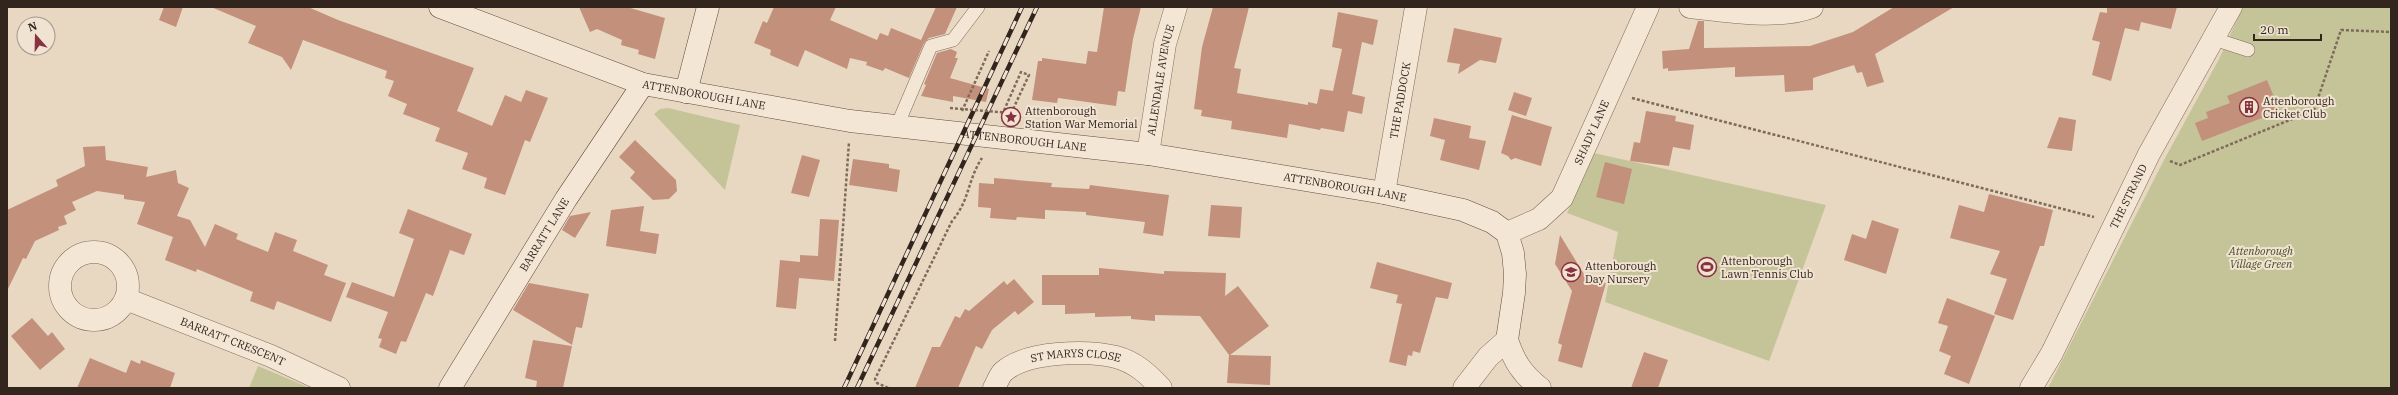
<svg xmlns="http://www.w3.org/2000/svg" width="2398" height="395" font-family="'IBM Plex Serif',serif">
<rect width="100%" height="100%" fill="#e8d8c2"/>
<!-- green -->
<path fill="#c5c498" d="M2243,7H2391V388H2048L2165,158L2218,61Z
M668,108L740,125L725,190L654,114L660,109Z
M1594,153L1826,205L1769,361L1605,302L1618,232L1567,213Z
M258,366L310,388H249Z"/>
<!-- building -->
<path fill="#c3907c" d="M164,7H183L176,27L159,20Z
M211,7H308L338,20L474,68L457,111L492,126L505,95L521,102L526,90L548,98L530,142L525,140L505,195L484,188L487,178L462,169L468,153L435,141L440,128L403,114L407,104L388,96L394,81L385,78L387,71L303,40L291,70L282,57L248,43L256,26Z
M579,7H627L665,18L655,59L638,54L639,50L621,45L622,40L597,29L590,32Z
M774,7H836L830,20L877,40L880,33L888,36L891,28L921,40L936,7H957L945,34L929,38L924,43L909,78L885,68L883,71L866,65L867,62L850,58L847,69L805,50L798,67L770,55L771,50L754,43L763,21L767,23Z
M1104,7H1141L1133,39L1125,92L1118,91L1116,106L1058,98L1057,103L1032,100L1038,61H1042V58L1086,64L1088,51L1097,52Z
M1213,7H1249L1234,68L1241,69L1237,93L1308,105V102L1317,104L1320,89L1333,91L1342,49L1332,47L1338,12L1378,20L1373,45L1362,42L1352,94L1365,97L1362,114L1348,111L1344,132L1321,128L1320,130L1289,124L1287,138L1231,129L1232,121L1201,116L1202,110L1194,109L1202,47Z
M1894,7H1954L1875,54L1884,82L1867,87L1862,72L1857,73L1854,65L1813,78V90L1785,92L1784,75L1735,77V67L1668,71V68L1663,69L1662,51L1689,49L1698,21H1704V48L1810,46L1853,32Z
M2107,7H2177L2171,29L2141,22L2139,31L2125,28L2111,81L2092,75L2100,42L2092,40L2100,12L2107,13Z
M1454,28L1502,38L1496,63L1480,60L1458,74L1460,64L1447,62Z
M951,49L957,52L955,58H958L950,78L989,89L986,102L953,96V102L921,96L926,85L924,84L937,53Z
M2267,80L2280,111L2202,141L2195,123L2208,118L2206,112L2230,103L2227,96Z
M1514,92L1532,98L1526,116L1508,110Z
M1646,111L1676,116L1675,121L1694,125L1690,150L1673,147L1669,166L1630,161L1634,142L1640,143Z
M1512,115L1552,127L1541,166L1515,158L1511,160L1508,156L1501,153Z
M2059,117L2076,120L2072,151L2047,148Z
M1434,118L1471,126L1469,138L1486,141L1479,170L1440,160L1445,140L1430,136Z
M635,140L676,180L677,191L669,199L653,200L630,178L635,172L619,157Z
M105,146L106,160L148,167L146,177L176,170L178,183L189,188L177,216L190,220L205,247L215,224L238,234L236,239L268,252L275,232L297,240L293,251L328,265L324,275L346,283L331,322L277,301L274,310L250,301L253,292L197,269L196,272L165,260L173,237L137,224L145,202L124,199V195L97,191L72,202L76,210L64,216L67,224L58,227L59,230L35,241L26,259L23,258L7,291V210L58,186L56,180L85,166L83,147Z
M802,155L820,160L809,197L791,193Z
M853,159L889,164V168L900,170L897,192L849,185Z
M1605,162L1632,169L1624,204L1596,197Z
M994,178L1052,183L1051,187L1089,189L1090,185L1169,195L1163,236L1143,233L1145,222L1086,215V212L1045,210V219L1017,217L1016,220L990,218L991,208L978,207L979,183L994,184Z
M1989,194L2053,210L2044,246H2040L2013,320L1994,314L2007,279L1990,274L2000,251L1950,238L1959,205L1984,212Z
M1211,205L1242,207L1240,238L1208,236Z
M644,206L640,231L659,234L656,254L606,246L611,210Z
M408,209L472,234L464,255L450,250L433,296L426,293L406,342L401,341L396,354L379,347L382,339L378,338L388,312L346,297L352,282L394,297L414,239L399,233Z
M591,212L575,238L562,230L570,216Z
M820,219L839,220L834,281L799,278L796,309L776,307L780,260L800,262V255L818,256Z
M1872,220L1899,229L1886,274L1844,260L1852,234L1866,239Z
M1560,235L1587,279L1606,283L1582,368L1558,361L1562,345L1558,343L1572,291L1555,264Z
M1377,262L1452,283L1448,299L1436,297L1420,353L1413,351L1412,356L1408,355L1406,366L1389,362L1402,304L1396,303L1398,295L1370,288Z
M1099,268L1164,274V271L1226,273L1225,296L1238,286L1269,326L1230,355L1271,356L1270,385L1227,383L1229,355L1200,316L1155,315V321L1131,319V316L1095,317V313L1065,314V305H1042V275H1099Z
M1014,279L1034,302L1018,315L1015,311L992,330L982,349L976,346L958,388H915L932,347H940L955,316L960,318L965,309L969,311L1004,281L1007,285Z
M529,283L589,294L582,328L576,327L572,345L513,310Z
M1947,298L1995,316L1969,384L1944,374L1951,356L1939,351L1948,326L1938,323Z
M32,318L48,336L52,332L65,349L40,370L11,336Z
M533,340L572,346L563,388H536L537,381L525,378Z
M1644,352L1668,360L1658,388H1631Z
M90,358L126,373L131,360L140,364L141,360L175,373L170,388H77Z"/>
<g fill="none" stroke-linecap="round" stroke-linejoin="round">
<!-- lane casing -->
<g stroke="#806a5b" stroke-width="14">
<path id="lane" d="M2214,39L2248,50
M897,126L931,46L953,40L978,7"/>
</g>
<!-- street casing -->
<g stroke="#806a5b" stroke-width="23">
<g id="street">
<path d="M1690,7C1726,11 1778,20 1812,7"/>
<path id="s1" d="M1148,154L1165,44L1176,7"/>
<path id="s2" d="M1384,193L1416,7"/>
<path id="s3" d="M1507,233L1539,219L1562,198L1648,7"/>
<circle cx="94" cy="286" r="34"/>
<path id="s4" d="M126,299L271,356L339,388"/>
<path id="s5" d="M994,388C997,383 999,376 1003,372C1026,351 1087,350 1116,357C1135,362 1148,374 1161,388"/>
<path d="M1464,388L1488,357L1507,340C1514,361 1522,374 1540,388"/>
<path id="s6" d="M2031,388L2052,353L2149,154L2231,7"/>
</g>
</g>
<!-- secondary casing -->
<g stroke="#624b3f" stroke-width="23">
<g id="secondary">
<path id="s7" d="M440,7L643,84L850,121L1148,154L1384,193L1463,210L1492,222L1507,233L1513,253L1515,274L1514,293L1507,340"/>
<path d="M686,92L708,7"/>
<path id="s8" d="M450,388L566,199L643,84"/>
</g>
</g>
<!-- path -->
<path stroke="#806a5b" stroke-width="2.5" stroke-dasharray="3 2" stroke-linecap="butt" d="M1632,98L2094,217
M962,111L989,51
M1002,115L1021,72L1029,75L1014,107
M2170,161L2180,165L2314,110L2341,30L2391,32
M835,341L849,142
M888,388L877,383L875,379L952,221C970,200 967,181 982,158"/>
<!-- lane -->
<use href="#lane" stroke="#f4e6d4" stroke-width="13"/>
<!-- street -->
<use href="#street" stroke="#f4e6d4" stroke-width="22"/>
<!-- secondary -->
<use href="#secondary" stroke="#f4e6d4" stroke-width="22"/>
<!-- rail casing -->
<g stroke="#32251e" stroke-width="4.5">
<path id="rail" d="M844,388L1022,7
M857,388L1037,7"/>
</g>
<!-- rail -->
<use href="#rail" stroke="#f1e3d1" stroke-width="3" stroke-dasharray="9" stroke-linecap="butt"/>
<!-- path-bridge -->
<path stroke="#806a5b" stroke-width="2.5" stroke-dasharray="3 2" stroke-linecap="butt" d="M950,108L1011,113L1014,107"/>
</g>
<!-- icons -->
<defs>
<g id="building-ring" transform="scale(1)"><circle r="9.5" fill="#f1e3d1" stroke="#89323f" stroke-width="1.5"/><path d="M-4-6H4V6H1V3H-1V6H-4ZM-2.5-4.3h1.7v1.8h-1.7ZM.8-4.3h1.7v1.8H.8ZM-2.5-1h1.7V.8h-1.7ZM.8-1h1.7V.8H.8Z" fill="#89323f"/></g>
<g id="sight-ring" transform="scale(1)"><circle r="9.5" fill="#f1e3d1" stroke="#89323f" stroke-width="1.5"/><path d="M0-6L1.8-2.2L6-1.7L2.9 1.2L3.7 5.4L0 3.3L-3.7 5.4L-2.9 1.2L-6-1.7L-1.8-2.2Z" fill="#89323f"/></g>
<g id="stadium-ring" transform="scale(1)"><circle r="9.5" fill="#f1e3d1" stroke="#89323f" stroke-width="1.5"/><path d="M0-5a6.5 5 0 1 0 0 10a6.5 5 0 1 0 0-10ZM-3.5-1.8h7v3.6h-7Z" fill="#89323f"/></g>
<g id="school-ring" transform="scale(1)"><circle r="9.5" fill="#f1e3d1" stroke="#89323f" stroke-width="1.5"/><path d="M0-5L7-2L0 1L-7-2ZM-4 1L0 2.5L4 1V4Q0 6-4 4Z" fill="#89323f"/></g>
</defs>
<g fill-rule="evenodd">
<use href="#building-ring" x="2249" y="107"/>
<use href="#sight-ring" x="1011" y="117"/>
<use href="#stadium-ring" x="1707" y="267"/>
<use href="#school-ring" x="1571" y="272"/>
</g>
<g text-anchor="middle" stroke-width="4" stroke-linejoin="round" paint-order="stroke">
<!-- street labels -->
<g font-size="11" fill="#32251e" stroke="#f1e3d1">
<text dy="4" stroke="none"><textPath href="#s1" startOffset="75">ALLENDALE AVENUE</textPath></text>
<text dy="4" stroke="none"><textPath href="#s7" startOffset="279">ATTENBOROUGH LANE</textPath></text>
<text dy="4" stroke="none"><textPath href="#s2" startOffset="94">THE PADDOCK</textPath></text>
<text dy="4" stroke="none"><textPath href="#s3" startOffset="138">SHADY LANE</textPath></text>
<text dy="4" stroke="none"><textPath href="#s7" startOffset="603">ATTENBOROUGH LANE</textPath></text>
<text dy="4" stroke="none"><textPath href="#s7" startOffset="927">ATTENBOROUGH LANE</textPath></text>
<text dy="4" stroke="none"><textPath href="#s6" startOffset="215">THE STRAND</textPath></text>
<text dy="4" stroke="none"><textPath href="#s8" startOffset="180">BARRATT LANE</textPath></text>
<text dy="4" stroke="none"><textPath href="#s4" startOffset="115">BARRATT CRESCENT</textPath></text>
<text dy="4" stroke="none"><textPath href="#s5" startOffset="95">ST MARYS CLOSE</textPath></text>
</g>
<!-- poi labels -->
<g font-size="11" fill="#32251e" stroke="#f1e3d1" text-anchor="start">
<text x="2263" y="105">Attenborough<tspan x="2263" dy="13">Cricket Club</tspan></text>
<text x="1025" y="115">Attenborough<tspan x="1025" dy="13">Station War Memorial</tspan></text>
<text x="1721" y="265">Attenborough<tspan x="1721" dy="13">Lawn Tennis Club</tspan></text>
<text x="1585" y="270">Attenborough<tspan x="1585" dy="13">Day Nursery</tspan></text>
</g>
<!-- park labels -->
<g font-size="11" font-style="italic" fill="#484c27" stroke="#f1e3d1">
<text x="2261" y="255">Attenborough<tspan x="2261" dy="13">Village Green</tspan></text>
</g>
</g>
<!-- border -->
<rect width="2398" height="395" fill="none" stroke="#32251e" stroke-width="16"/>
<!-- north arrow -->
<g transform="translate(36 36) rotate(340)"><circle r="19" fill="#f1e3d1" stroke="#a59789"/>
<path d="M0-3L7 15L0 10L-7 15Z" fill="#89323f"/>
<text y="-6" font-size="11" font-weight="bold" text-anchor="middle" fill="#32251e">N</text>
</g>
<!-- scale -->
<path d="M2254 34v6h67v-6" fill="none" stroke="#32251e" stroke-width="2"/>
<text x="2260" y="34" font-size="12" fill="#32251e" stroke="#f1e3d1" stroke-width="3" paint-order="stroke">20 m</text>
</svg>
